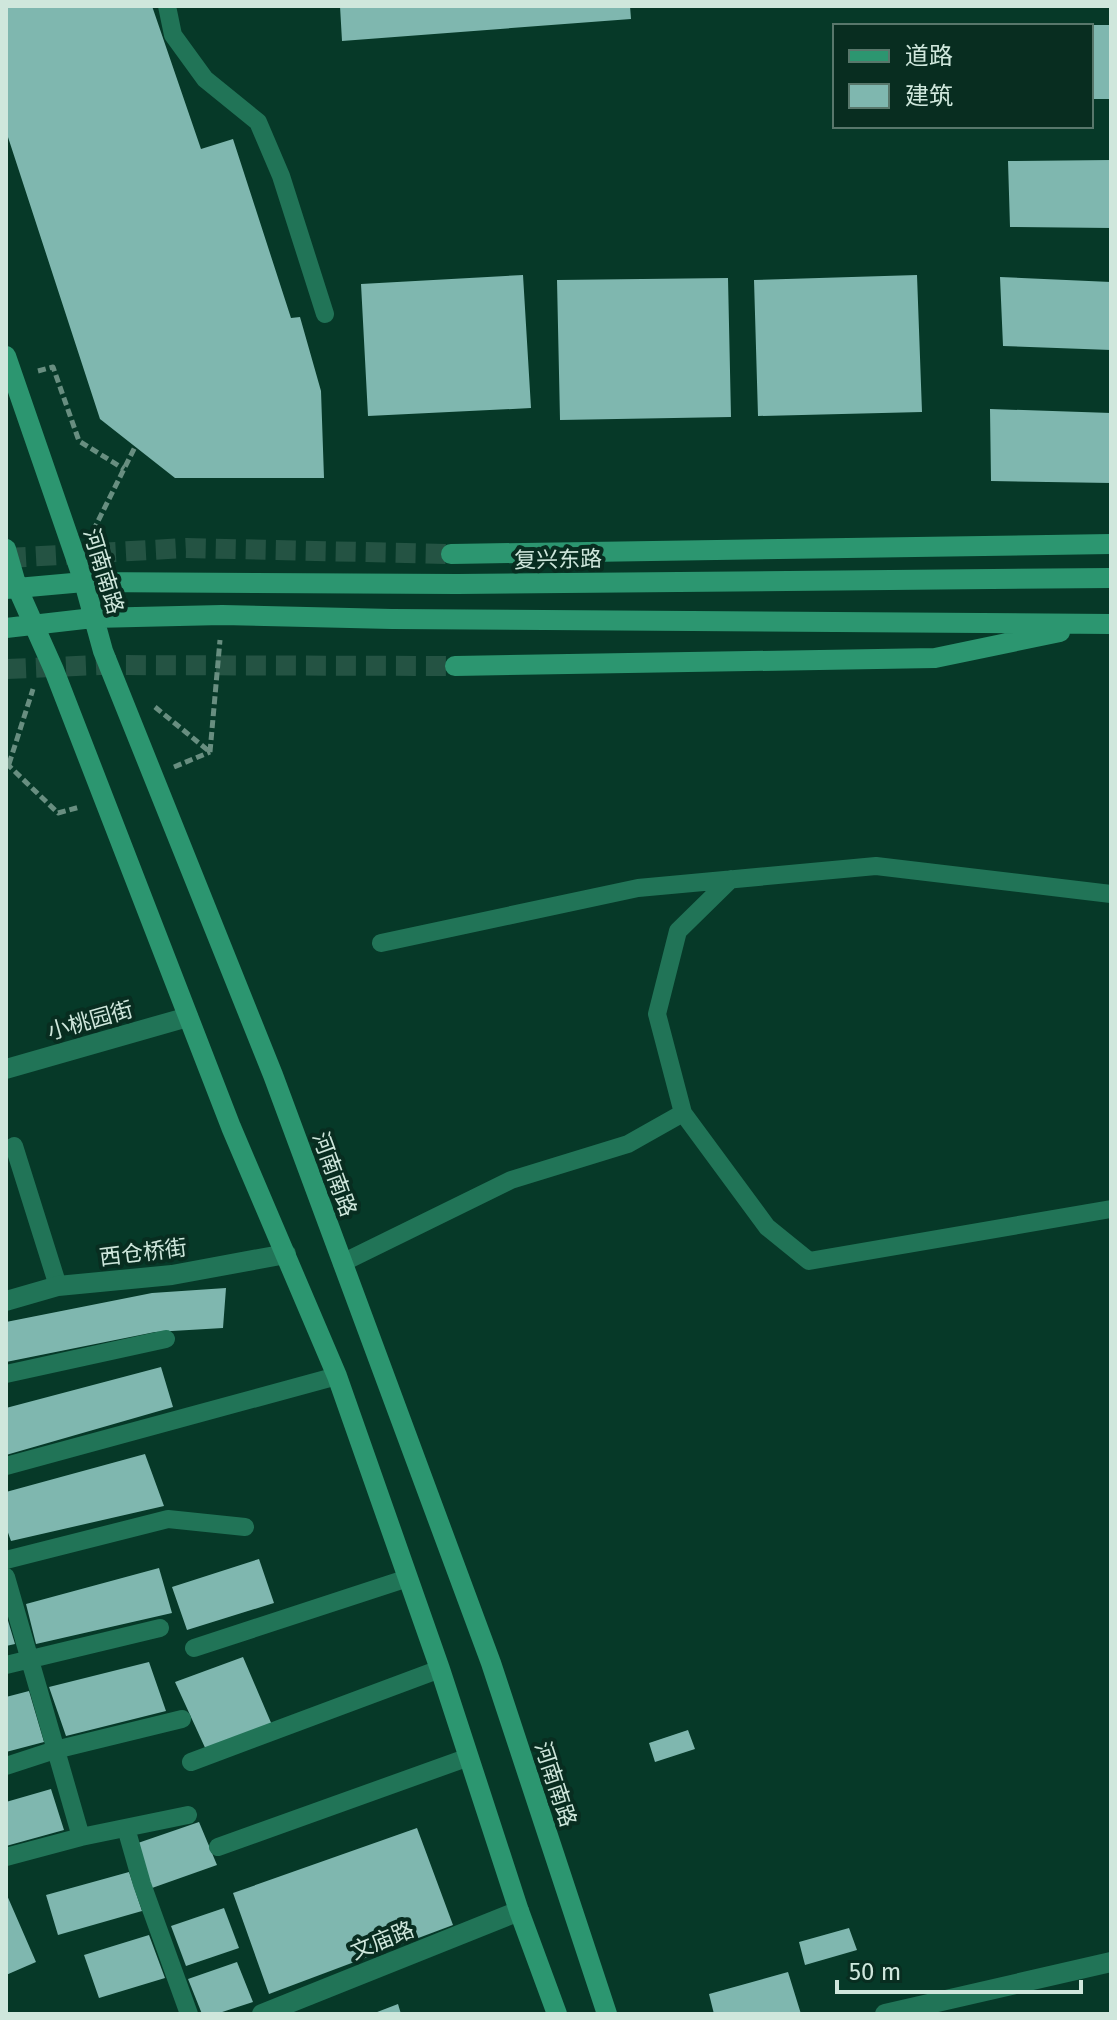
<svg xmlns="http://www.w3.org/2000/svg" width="1117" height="2020" font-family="'Fira Sans','Noto Sans SC',sans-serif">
<rect width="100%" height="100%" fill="#063928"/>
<!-- building -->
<path fill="#7fb7af" d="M6,6H152L201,149L233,139L291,318L300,317L321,391L324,478H175L100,419L6,131Z
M340,6H630L631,19L342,41Z
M1091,25H1111V99H1091Z
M1111,160V228L1010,227L1008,161Z
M523,275L531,408L368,416L361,284Z
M917,275L922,412L758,416L754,280Z
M1000,277L1111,282V350L1003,346Z
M728,278L731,417L560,420L557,280Z
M990,409L1111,413V483L991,481Z
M226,1288L223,1328L155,1332L6,1362V1322L152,1293Z
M161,1367L173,1407L6,1455V1408Z
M145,1454L164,1506L11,1541L6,1527V1492Z
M259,1559L274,1603L187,1630L172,1587Z
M159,1568L172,1613L36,1644L26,1604Z
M6,1614L15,1644L6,1646Z
M243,1657L272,1725L207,1752L175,1682Z
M149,1662L166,1711L66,1736L49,1687Z
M29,1691L44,1742L6,1752V1697Z
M688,1730L695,1749L655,1762L649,1743Z
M51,1789L64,1830L6,1846V1802Z
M199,1822L217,1865L152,1888L135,1844Z
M417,1828L453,1925L269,1994L233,1893Z
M129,1872L142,1911L58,1935L46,1895Z
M6,1893L36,1962L6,1975Z
M224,1908L239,1948L186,1966L171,1926Z
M849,1928L857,1950L805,1965L799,1942Z
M149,1935L165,1978L99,1998L84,1955Z
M237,1962L253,2002L216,2014H202L188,1979Z
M788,1972L801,2014H714L709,1994Z
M398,2004L401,2014H372Z"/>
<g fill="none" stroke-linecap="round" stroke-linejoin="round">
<!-- secondary-tunnel -->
<path stroke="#245343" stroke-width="20" stroke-dasharray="20 10" stroke-linecap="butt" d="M6,558L186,548L451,554
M6,669L100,665L455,666"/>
<!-- path -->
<path stroke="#688e80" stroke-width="5" stroke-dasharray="8 4" stroke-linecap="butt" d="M38,371L53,367L79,441L124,469
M93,531L135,447
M155,707L210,752
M210,752L220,640
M6,763L58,813L80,807
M9,764L33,689
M174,767L210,752"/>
<!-- service -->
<path stroke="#217457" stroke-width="18" d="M167,6L173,35L205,79L258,122L281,176L325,314
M731,879L678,931L657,1014L683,1113L767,1227L809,1261L1111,1209
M381,943L638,888L876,866L1111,894
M14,1146L58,1286
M342,1263L511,1180L628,1144L683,1113
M6,1374L166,1339
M6,1466L337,1376
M6,1560L168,1519L245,1527
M6,1577L81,1837
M194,1648L408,1578
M6,1665L160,1628
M191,1762L440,1669
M6,1766L55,1750L182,1719
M126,1828L142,1884L189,2014
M218,1847L469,1757
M6,1857L81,1837L188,1815"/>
<!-- minor -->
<path stroke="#217457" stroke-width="20" d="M6,1069L188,1017
M6,1301L58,1286L172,1275L286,1254
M262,2014L519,1911
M885,2014L1111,1962"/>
<!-- secondary -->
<path stroke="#2c9670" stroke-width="20" d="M6,356L84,582L103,651L273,1075L491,1663L607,2014
M6,549L17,587L54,670L231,1127L337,1376L440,1669L519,1911L557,2014
M451,554L1111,544
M6,589L84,582L457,584L1111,578
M6,628L93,618L222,615L392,619L1111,624
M455,666L935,658L1060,632"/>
</g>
<g text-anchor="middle" stroke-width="8" stroke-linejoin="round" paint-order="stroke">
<!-- street labels -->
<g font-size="22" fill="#cfe7dc" stroke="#082d20">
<text transform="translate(558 559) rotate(-1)" y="8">复兴东路</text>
<text transform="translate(104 571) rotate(73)" y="8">河南南路</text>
<text transform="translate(90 1020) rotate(-16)" y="8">小桃园街</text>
<text transform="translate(335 1174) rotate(70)" y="8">河南南路</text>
<text transform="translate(143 1252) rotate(-7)" y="8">西仓桥街</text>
<text transform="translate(556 1784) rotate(72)" y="8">河南南路</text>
<text transform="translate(382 1940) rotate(-22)" y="8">文庙路</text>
</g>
</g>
<!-- border -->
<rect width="1117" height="2020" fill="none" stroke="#cfe7dc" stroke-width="16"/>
<!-- legend -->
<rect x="833" y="24" width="260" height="104" fill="#082d20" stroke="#58776b" stroke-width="2"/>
<rect x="849" y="50" width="40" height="12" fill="#2c9670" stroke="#58776b" stroke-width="2"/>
<text x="905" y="64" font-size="24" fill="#cfe7dc">道路</text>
<rect x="849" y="84" width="40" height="24" fill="#7fb7af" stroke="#58776b" stroke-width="2"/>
<text x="905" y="104" font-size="24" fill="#cfe7dc">建筑</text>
<!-- scale -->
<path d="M837 1980v12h244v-12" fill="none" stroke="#cfe7dc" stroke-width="4"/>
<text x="849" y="1980" font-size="24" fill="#cfe7dc" stroke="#082d20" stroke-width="6" paint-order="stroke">50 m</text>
</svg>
